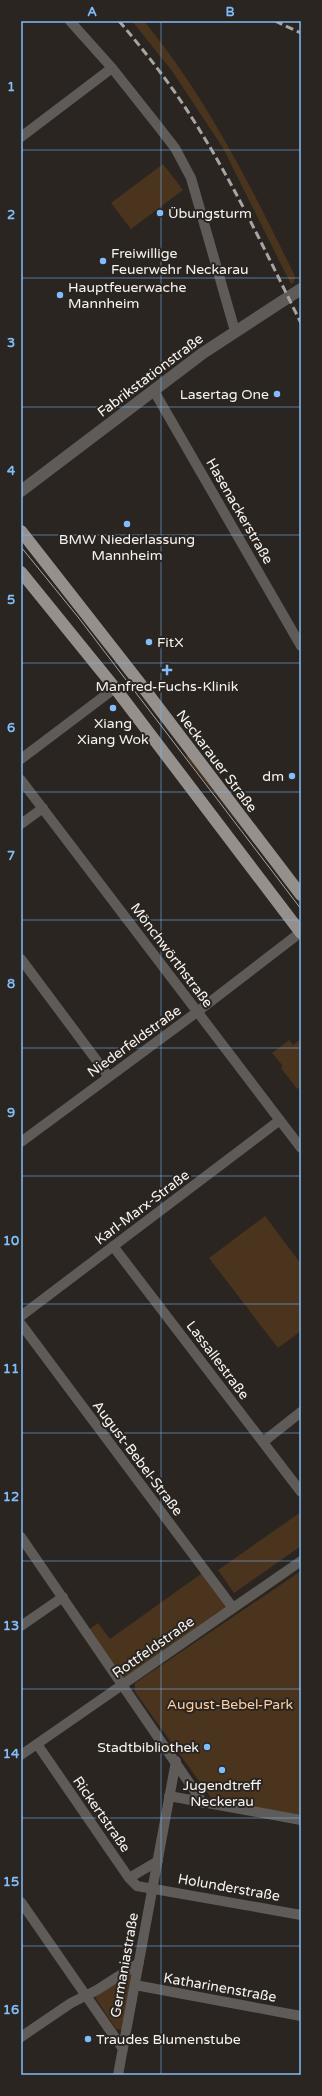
<svg xmlns="http://www.w3.org/2000/svg" width="322" height="2096" font-family="'Varela Round',sans-serif">
<rect width="100%" height="100%" fill="#2a2520"/>
<!-- green -->
<path fill="#4a341e" d="M132,21H144C208,99 251,187 295,276L294,282L291,284L223,148L172,71Z
M163,164L183,190L131,229L111,203Z
M188,755L268,861L186,757Z
M301,1039V1086L297,1089L281,1068L283,1066L272,1053L289,1040L293,1045Z
M265,1216L301,1264V1331L278,1348L209,1258Z
M301,1512V1546L234,1593L218,1570Z
M205,1571L233,1608L124,1684L87,1631L98,1623L110,1639Z
M301,1571V1815L212,1799L135,1692V1683Z
M132,1973L122,2030L116,2029L95,1997Z"/>
<g fill="none" stroke-linecap="round" stroke-linejoin="round">
<!-- minor -->
<path stroke="#5e5b59" stroke-width="10" d="M70,21L112,68L158,126L175,148L191,178L235,331
M21,137L112,68
M154,391L301,646
M21,759L115,688
M21,780L301,1148
M21,824L43,808
M21,959L109,1077
M21,1142L197,1012L301,932
M113,1246L301,1492
M21,1316L280,1120
M21,1324L233,1608
M263,1442L301,1412
M21,1537L203,1803
M21,1626L63,1597
M37,1744L129,1878L137,1886L301,1915
M21,1755L301,1561
M169,1796L301,1820
M129,1878L158,1861
M21,1902L123,2049
M135,1985L301,2016
M21,2037L71,2003L97,1990L139,1963
M118,2075L176,1761"/>
<!-- tertiary -->
<path stroke="#5e5b59" stroke-width="12" d="M21,491L203,353L301,289"/>
<!-- primary -->
<path stroke="#95908b" stroke-width="12" d="M21,531L139,682L301,895
M21,572L115,688L301,933"/>
<!-- tram -->
<path stroke="#a8a4a0" stroke-width="1" d="M21,547L78,617L301,909"/>
<!-- rail -->
<path stroke="#a8a4a0" stroke-width="3" stroke-dasharray="8 4" stroke-linecap="butt" d="M119,21C149,56 178,94 202,134C239,194 269,259 301,323
M275,21L301,33"/>
</g>
<!-- grid -->
<path fill="none" stroke="#80bdfa" stroke-width="1" stroke-opacity="0.55" d="M161,21V2075M21,150H301M21,278H301M21,407H301M21,535H301M21,663H301M21,792H301M21,920H301M21,1048H301M21,1176H301M21,1304H301M21,1433H301M21,1561H301M21,1689H301M21,1818H301M21,1946H301"/>
<!-- markers -->
<g fill="#80bdfa" stroke="#2a2520" stroke-width="1.5">
<circle cx="160" cy="213" r="4"/>
<circle cx="103" cy="261" r="4"/>
<circle cx="60" cy="295" r="4"/>
<circle cx="277" cy="394" r="4"/>
<circle cx="127" cy="524" r="4"/>
<circle cx="149" cy="642" r="4"/>
<path d="M165 664h4v4h4v4h-4v4h-4v-4h-4v-4h4z"/>
<circle cx="113" cy="708" r="4"/>
<circle cx="292" cy="776" r="4"/>
<circle cx="207" cy="1747" r="4"/>
<circle cx="222" cy="1770" r="4"/>
<circle cx="88" cy="2039" r="4"/>
</g>
<g text-anchor="middle" stroke-width="4" stroke-linejoin="round" paint-order="stroke">
<!-- poi labels -->
<g font-size="14" fill="#f6f3f0" stroke="#2a2520" text-anchor="start">
<text x="168" y="218">Übungsturm</text>
<text x="111" y="258">Freiwillige<tspan x="111" dy="16">Feuerwehr Neckarau</tspan></text>
<text x="68" y="292">Hauptfeuerwache<tspan x="68" dy="16">Mannheim</tspan></text>
<text x="269" y="399" text-anchor="end">Lasertag One</text>
<text x="127" y="544" text-anchor="middle">BMW Niederlassung<tspan x="127" dy="16">Mannheim</tspan></text>
<text x="157" y="647">FitX</text>
<text x="167" y="691" text-anchor="middle">Manfred-Fuchs-Klinik</text>
<text x="113" y="728" text-anchor="middle">Xiang<tspan x="113" dy="16">Xiang Wok</tspan></text>
<text x="284" y="781" text-anchor="end">dm</text>
<text x="199" y="1752" text-anchor="end">Stadtbibliothek</text>
<text x="222" y="1790" text-anchor="middle">Jugendtreff<tspan x="222" dy="16">Neckerau</tspan></text>
<text x="96" y="2044">Traudes Blumenstube</text>
</g>
<!-- street labels -->
<g font-size="14" fill="#f6f3f0" stroke="#2a2520">
<text transform="translate(150 375) rotate(-37)" y="5">Fabrikstationstraße</text>
<text transform="translate(240 511) rotate(60)" y="5">Hasenackerstraße</text>
<text transform="translate(217 761) rotate(53)" y="5">Neckarauer Straße</text>
<text transform="translate(172 955) rotate(53)" y="5">Mönchwörthstraße</text>
<text transform="translate(134 1041) rotate(-36)" y="5">Niederfeldstraße</text>
<text transform="translate(142 1207) rotate(-37)" y="5">Karl-Marx-Straße</text>
<text transform="translate(218 1360) rotate(53)" y="5">Lassallestraße</text>
<text transform="translate(138 1458) rotate(53)" y="5">August-Bebel-Straße</text>
<text transform="translate(153 1647) rotate(-35)" y="5">Rottfeldstraße</text>
<text transform="translate(102 1814) rotate(55)" y="5">Rickertstraße</text>
<text transform="translate(229 1887) rotate(10)" y="5">Holunderstraße</text>
<text transform="translate(124 1965) rotate(-80)" y="5">Germaniastraße</text>
<text transform="translate(220 1987) rotate(10)" y="5">Katharinenstraße</text>
</g>
<!-- park labels -->
<g font-size="14" fill="#fecea1" stroke="#2a2520">
<text x="230" y="1709">August-Bebel-Park</text>
</g>
</g>
<!-- border -->
<rect width="322" height="2096" fill="none" stroke="#2a2520" stroke-width="44"/>
<rect x="22" y="22" width="278" height="2052" fill="none" stroke="#80bdfa" stroke-width="1.5"/>
<g font-size="13" text-anchor="middle" font-weight="bold" fill="#80bdfa">
<text x="92" y="16">A</text>
<text x="230" y="16">B</text>
<text x="11" y="91">1</text>
<text x="11" y="219">2</text>
<text x="11" y="347">3</text>
<text x="11" y="475">4</text>
<text x="11" y="604">5</text>
<text x="11" y="732">6</text>
<text x="11" y="860">7</text>
<text x="11" y="988">8</text>
<text x="11" y="1117">9</text>
<text x="11" y="1245">10</text>
<text x="11" y="1373">11</text>
<text x="11" y="1501">12</text>
<text x="11" y="1630">13</text>
<text x="11" y="1758">14</text>
<text x="11" y="1886">15</text>
<text x="11" y="2014">16</text>
</g>
</svg>
